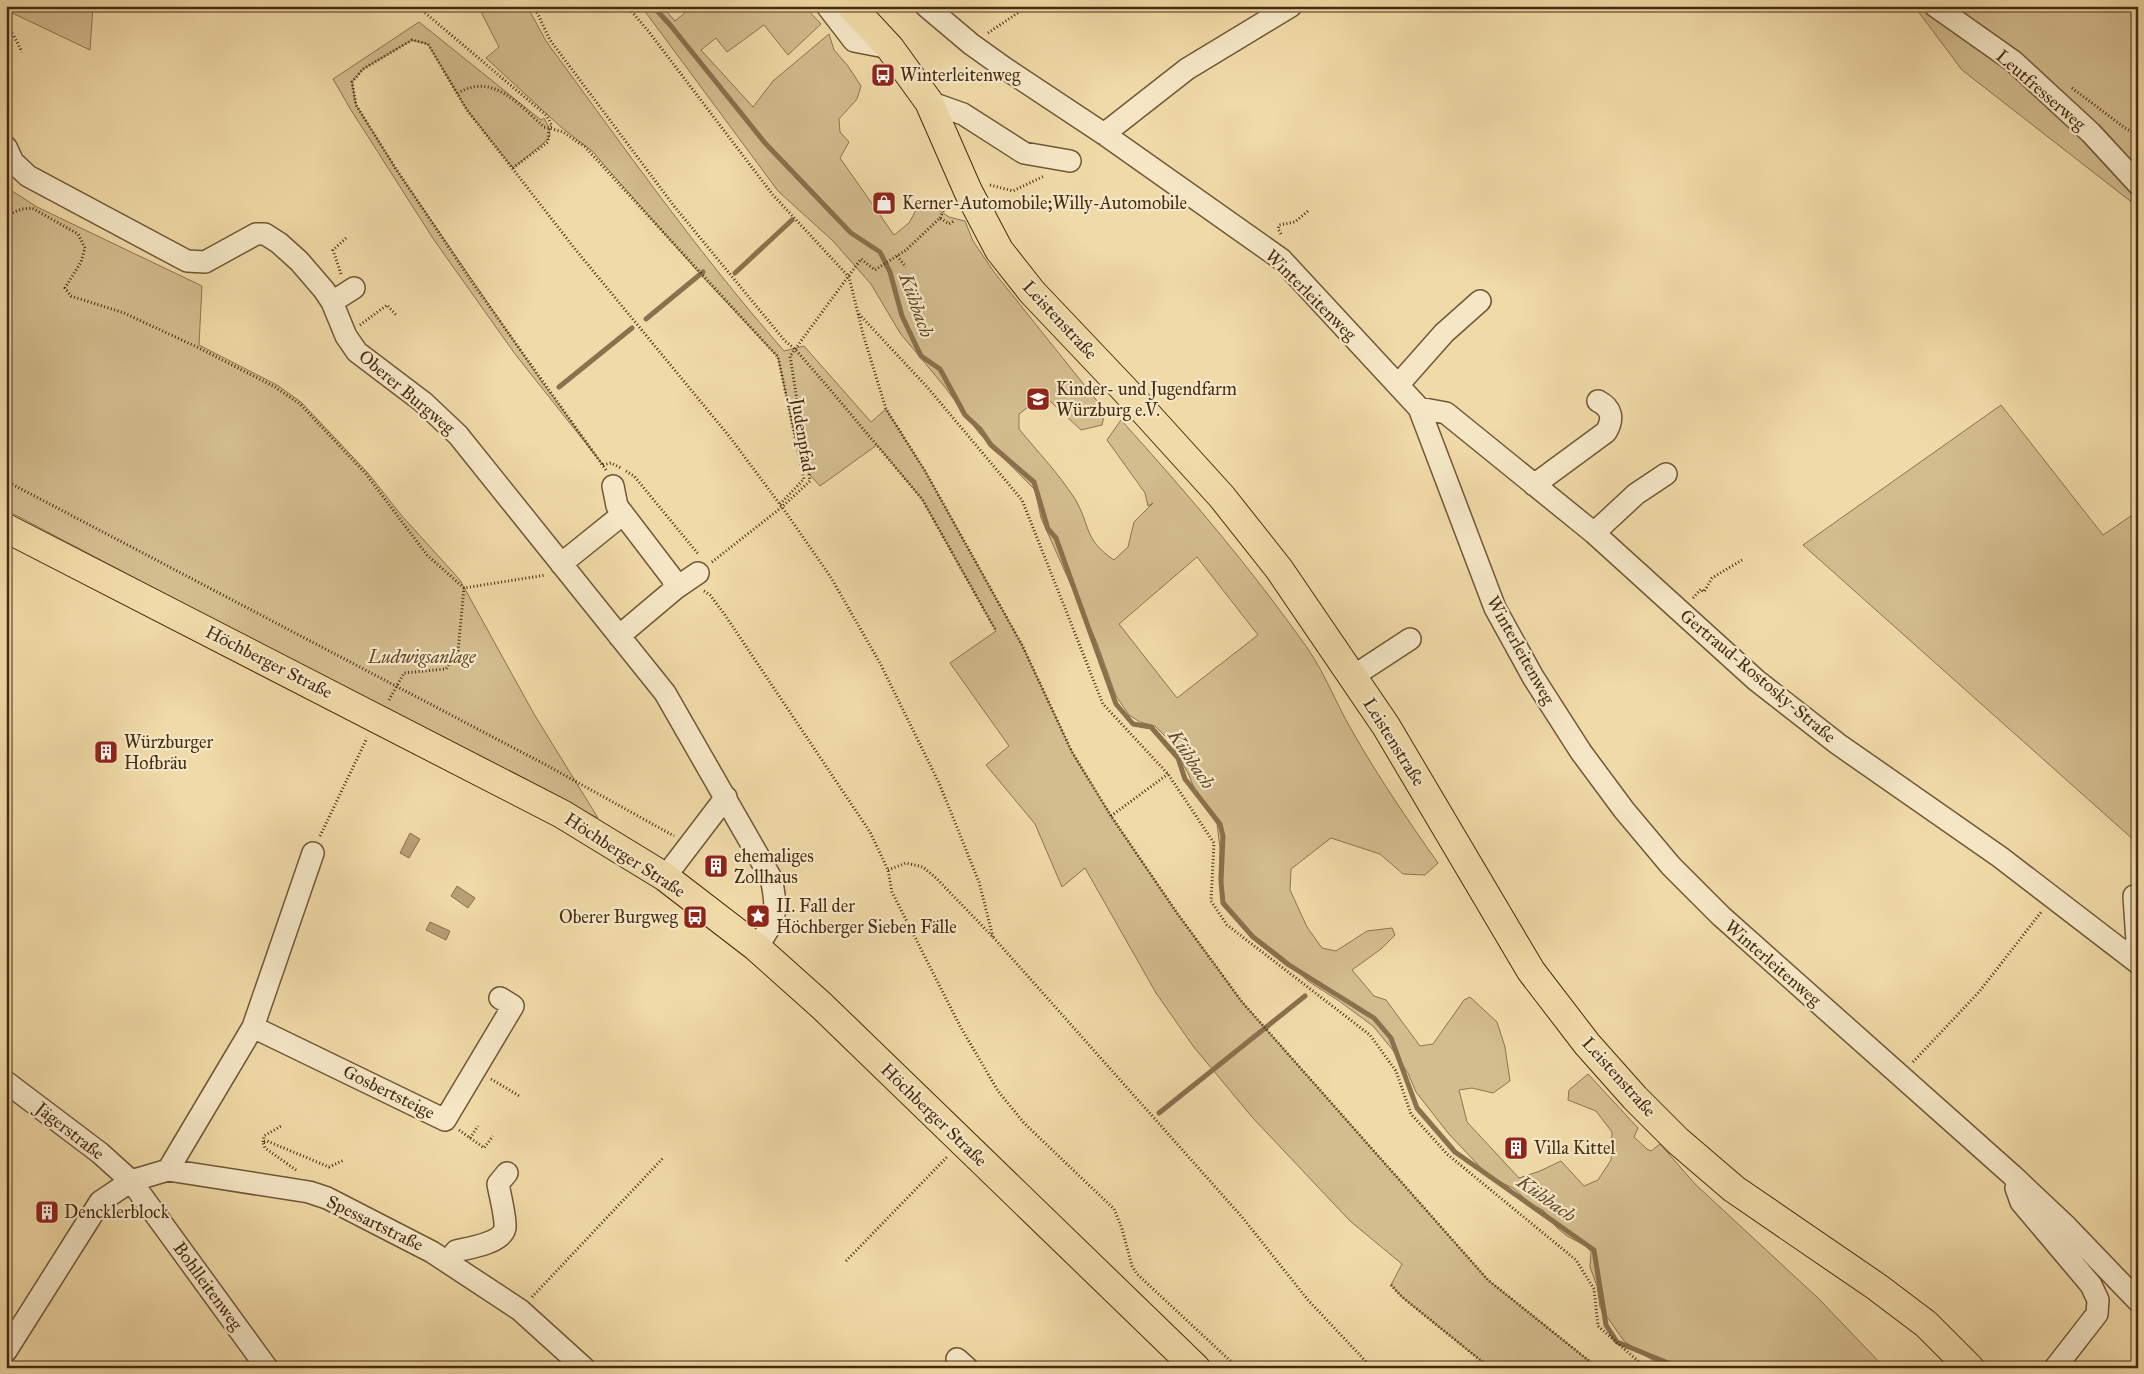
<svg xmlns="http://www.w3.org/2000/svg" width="2144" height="1374" font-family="'IM FELL Great Primer',serif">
<rect width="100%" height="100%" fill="#f0daa7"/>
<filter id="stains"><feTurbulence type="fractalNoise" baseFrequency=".004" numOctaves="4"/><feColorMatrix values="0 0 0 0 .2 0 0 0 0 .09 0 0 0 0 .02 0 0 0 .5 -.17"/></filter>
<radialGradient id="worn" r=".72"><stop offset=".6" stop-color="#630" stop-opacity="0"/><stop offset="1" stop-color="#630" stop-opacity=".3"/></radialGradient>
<!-- green -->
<path fill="#d3bc8e" stroke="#8d7450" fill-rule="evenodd" d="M6,6H93L90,50L6,10Z
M478,6H527L546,41C623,146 698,253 784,351L804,346L871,422L886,409L925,471L1022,645L1072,752L1111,816L1177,913L1242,1002L1488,1280L1598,1368H1490L1402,1297L1391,1285L1402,1264L1350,1221L1252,1117L1193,1046L1156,993L1085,868L1062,887L1035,824L986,765L1009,746L950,663L996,631L922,499L877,445L820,486L801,465L778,357L700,274L592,151L562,128L486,58L499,47Z
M641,6H662L675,21L693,6H804L821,24L788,55L764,25L727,52L716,38L701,50L753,107L773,81L829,34L834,50L848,66L861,86L857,99L839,119L840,132L849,142L840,158L894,235L909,223L916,210L924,204L933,206L949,217L965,221L973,241L994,272L1105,411L1102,425L1081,430L1049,400L1036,401L1019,414V429C1038,452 1059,474 1075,499C1091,526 1083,539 1114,560L1128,547L1134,522L1153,503L1148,506L1145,493L1107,440L1121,420C1187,493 1251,568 1308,649C1325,674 1336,703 1351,729C1377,775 1407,819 1438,863L1425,875L1403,874L1380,854L1331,838L1291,869L1290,890L1307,927L1322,948L1336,951L1367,931L1392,928L1395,935L1381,949L1352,970L1374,996L1386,1000L1420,1046L1433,1044L1464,1000L1470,997L1497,1022L1505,1047L1510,1081L1493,1093L1472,1088L1459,1090L1467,1122L1519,1178L1540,1171L1561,1161L1584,1186L1598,1180L1611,1160L1612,1132L1596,1111L1568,1100L1569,1090L1588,1074L1638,1128L1634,1137L1647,1149L1651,1151L1660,1144L1695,1184L1818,1298L1885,1368H1667L1642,1354L1624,1341L1600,1307L1597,1286L1590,1267L1591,1252L1586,1246L1567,1236L1557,1228L1543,1210L1531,1204L1513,1188L1498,1181L1481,1168L1448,1133L1416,1092L1408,1073L1392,1049L1373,1026L1339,1001L1308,981L1280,955L1242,927L1227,910L1219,878L1220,848L1217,824L1198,798L1188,773L1170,741L1155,726L1140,722L1129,715L1116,696L1097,643L1041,518L1035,490L979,433L944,386L900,333L871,284L833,241L778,191ZM1197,557L1258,635L1177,698L1119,624Z
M1914,6H2138V207L1962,70Z
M419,22L541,120L544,118L549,128L550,136L544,143L513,168L467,110L428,44L412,40L363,69L352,82L356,105L396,169L542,382L603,465L515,354L434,240L351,110L333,79Z
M6,187L37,207L202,286L199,345L277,385L301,402L368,473L402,516L460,580L534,714L598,818L389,712L6,510Z
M2001,405L2103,535L2138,511L2136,842L1803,545Z"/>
<!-- water -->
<path fill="#b79e74" stroke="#8a704d" d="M410,833L420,839L409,858L400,853Z
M457,886L475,898L468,908L451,896Z
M430,922L450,931L446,940L426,930Z"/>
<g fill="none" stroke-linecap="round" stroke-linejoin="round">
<!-- stream -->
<path stroke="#8a704d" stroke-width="5" d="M653,6L671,26L765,143L851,233L880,252L890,272L902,316L921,356L940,369L965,415L980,429L991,445L1034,482L1048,529L1056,538L1116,704L1133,724L1151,727L1178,758L1185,779L1220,824L1223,836L1221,882L1223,903L1253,937L1289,965L1374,1018L1391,1038L1417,1108L1455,1152L1594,1250L1606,1325L1617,1342L1680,1368
M735,273L792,220
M646,319L703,272
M559,387L632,328
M1159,1113L1305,996"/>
<!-- minor casing -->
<g stroke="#715737" stroke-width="24">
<path id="minor" d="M827,6L854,41L890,48
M926,6L971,44L1006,69L1104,134L1281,259L1419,408L1495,608L1533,677L1581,752L1624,810L1671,866L1721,916L2012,1175L2066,1226L2138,1301
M1935,6L2013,61L2091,133L2138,184
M929,102L963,114L1024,153L1070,161
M1104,134L1187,69L1291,6
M6,147L13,162L28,176L187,261L205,262L256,234H265L279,243L299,261L324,290L332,302L346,336L357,352L423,402L458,435L665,693L771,878C778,909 777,922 756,947
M332,302L354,288
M1398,385L1444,333L1480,301
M1419,408L1446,413L1594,533L1756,680L1838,744L2000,857L2138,963
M1534,485L1606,432C1614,419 1612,408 1598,401
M613,486L617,506L672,578L676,588
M1594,533L1636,494L1666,474
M561,564L623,514
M619,636L676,588L698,573
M1352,677L1410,639
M665,877L726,797
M2129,955L2137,941L2134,896
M253,1027L445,1120L513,1006L500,998
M6,1082L100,1153L131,1181L267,1368
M168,1170L253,1027L313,853
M2016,1188L2021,1202L2091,1285L2098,1300L2097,1314L2055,1368
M448,1262L456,1251C469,1248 502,1243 505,1228C506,1218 500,1195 498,1184L507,1173
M6,1351L100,1202L131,1181L168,1170L309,1192L327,1198L432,1252L520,1310L584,1368
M957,1359L967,1368"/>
</g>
<!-- major casing -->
<g stroke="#472b12" stroke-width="30">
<path id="major" d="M851,6L890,48L929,102L968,191L999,250L1032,292L1125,390L1222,497L1279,569L1386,726L1531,971L1587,1044L1635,1098L1678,1141L1734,1189L1877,1287L1926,1324L1970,1368
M6,528L562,814L665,877L756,947L822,1006L1196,1368"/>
</g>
<!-- path -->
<path stroke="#472b12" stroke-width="3" stroke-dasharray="1 2.5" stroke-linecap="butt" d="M417,6L547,116L552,126L549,128L544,127C519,105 493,72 458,93
M534,6L550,40L674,206L785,341L795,349L833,393L922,499L996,631
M627,6L649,32L773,195L849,277L863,334L886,409L925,471L1022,645L1072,752L1111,816L1177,913L1242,1002L1488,1280L1598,1368
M6,30L13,34L22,52
M988,33L1028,6
M2072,88L2125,128L2138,135
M513,168L548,142L549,128L563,132L585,147L778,357L804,479L780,504
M990,185L1013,191L1044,176
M6,215L22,209L32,208L78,234L85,248L81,262L65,288L71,296L124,313L197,347L275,387L300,404L366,474L427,555L464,588L546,575
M940,218L948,200
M1281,234L1278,229L1279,225L1295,222L1308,211
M897,256L906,267
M341,274L333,250L346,238
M859,314L928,388L1022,500L1103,704L1168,774L1214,843L1211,901L1227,925L1370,1035L1396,1071L1411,1114L1447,1154L1576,1260L1594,1289L1598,1326L1646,1368
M360,325L387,305L396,315
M603,465L611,463L621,468
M606,470L472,282L396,169L356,105L352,82L363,69L412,40L428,44L467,110L575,249L729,436L782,507L830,576L880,663L939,783L979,882L993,937
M626,471L634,476L699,555
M6,481L548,766L674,836
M712,562L782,507L810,481L790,356L861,259L875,270L906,250L940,218L949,224L954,221
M704,591L710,595L725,615L870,832L888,870L892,892L960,1026L998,1091L1024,1123L1114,1209L1122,1229L1132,1266L1137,1274L1238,1368
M1693,598L1701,589L1704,592L1712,578L1742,560
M389,700L404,673L446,669L458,651L464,588
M1111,816L1168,774
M320,836L367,738
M888,870L906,863L923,867L937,879L993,937L1242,1217L1308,1300L1372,1368
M1913,1062L1979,992L2042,911
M491,1079L521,1097
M459,1130L484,1148L493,1136
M470,1138L478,1126
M263,1142L264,1136L283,1125
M296,1170L265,1148L263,1142L267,1141L329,1167L344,1160
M846,1261L948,1156
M1391,1285L1402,1297L1490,1368
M532,1297L664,1157"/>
<!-- minor -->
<use href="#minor" stroke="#f5e7c6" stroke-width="21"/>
<!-- major -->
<use href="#major" stroke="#f0daa7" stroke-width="28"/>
</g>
<!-- icons -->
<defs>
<g id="bus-square" transform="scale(1.25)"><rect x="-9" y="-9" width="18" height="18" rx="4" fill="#8f2418" stroke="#f5e7c6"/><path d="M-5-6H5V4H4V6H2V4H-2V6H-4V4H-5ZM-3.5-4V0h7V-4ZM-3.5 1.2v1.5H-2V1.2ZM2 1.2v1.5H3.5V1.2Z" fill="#fff"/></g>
<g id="shop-square" transform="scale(1.25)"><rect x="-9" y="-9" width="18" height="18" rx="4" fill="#8f2418" stroke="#f5e7c6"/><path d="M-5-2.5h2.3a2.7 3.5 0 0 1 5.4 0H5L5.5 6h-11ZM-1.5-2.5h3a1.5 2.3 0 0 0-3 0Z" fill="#fff"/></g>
<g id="school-square" transform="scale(1.25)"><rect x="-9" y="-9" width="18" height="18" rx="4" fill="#8f2418" stroke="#f5e7c6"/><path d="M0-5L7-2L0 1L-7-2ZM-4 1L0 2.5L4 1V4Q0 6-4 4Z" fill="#fff"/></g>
<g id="building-square" transform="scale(1.25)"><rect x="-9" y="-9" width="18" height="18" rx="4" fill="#8f2418" stroke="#f5e7c6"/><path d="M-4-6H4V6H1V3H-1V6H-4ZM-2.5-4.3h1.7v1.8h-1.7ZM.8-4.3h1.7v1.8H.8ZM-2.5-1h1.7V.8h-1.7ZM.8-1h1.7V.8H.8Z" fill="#fff"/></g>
<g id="sight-square" transform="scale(1.25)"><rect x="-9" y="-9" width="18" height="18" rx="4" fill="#8f2418" stroke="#f5e7c6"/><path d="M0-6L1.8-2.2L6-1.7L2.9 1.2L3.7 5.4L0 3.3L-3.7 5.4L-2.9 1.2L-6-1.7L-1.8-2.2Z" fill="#fff"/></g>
</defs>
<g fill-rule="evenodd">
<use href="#bus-square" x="883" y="75"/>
<use href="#shop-square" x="884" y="203"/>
<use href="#school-square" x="1038" y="399"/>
<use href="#building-square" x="106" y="752"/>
<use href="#building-square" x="716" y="866"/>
<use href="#sight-square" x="758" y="916"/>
<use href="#bus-square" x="695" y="917"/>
<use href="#building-square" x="1516" y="1148"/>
<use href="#building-square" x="47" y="1212"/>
</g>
<g text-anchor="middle" stroke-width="4.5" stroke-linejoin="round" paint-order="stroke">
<!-- poi labels -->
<g font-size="18" fill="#472b12" stroke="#f5e7c6" text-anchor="start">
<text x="900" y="81">Winterleitenweg</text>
<text x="902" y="209">Kerner-Automobile;Willy-Automobile</text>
<text x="1056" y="395">Kinder- und Jugendfarm<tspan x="1056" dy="21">Würzburg e.V.</tspan></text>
<text x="124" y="748">Würzburger<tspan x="124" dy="21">Hofbräu</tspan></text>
<text x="734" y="862">ehemaliges<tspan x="734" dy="21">Zollhaus</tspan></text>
<text x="776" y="912">II. Fall der<tspan x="776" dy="21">Höchberger Sieben Fälle</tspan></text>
<text x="678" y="923" text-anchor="end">Oberer Burgweg</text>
<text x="1534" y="1154">Villa Kittel</text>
<text x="64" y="1218">Dencklerblock</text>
</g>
<!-- street labels -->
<g font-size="18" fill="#472b12" stroke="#f5e7c6">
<text transform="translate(2041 90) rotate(41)" y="6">Leutfresserweg</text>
<text transform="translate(1311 295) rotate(45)" y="6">Winterleitenweg</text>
<text transform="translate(1060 320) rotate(47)" y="6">Leistenstraße</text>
<text transform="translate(407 392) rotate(40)" y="6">Oberer Burgweg</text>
<text transform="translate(803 435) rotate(81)" y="6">Judenpfad</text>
<text transform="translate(1521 650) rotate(61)" y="6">Winterleitenweg</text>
<text transform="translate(269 662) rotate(27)" y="6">Höchberger Straße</text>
<text transform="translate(1758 676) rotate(40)" y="6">Gertraud-Rostosky-Straße</text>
<text transform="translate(1394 742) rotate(58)" y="6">Leistenstraße</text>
<text transform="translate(625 855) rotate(33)" y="6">Höchberger Straße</text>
<text transform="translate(1773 963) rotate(41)" y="6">Winterleitenweg</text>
<text transform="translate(1619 1077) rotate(48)" y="6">Leistenstraße</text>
<text transform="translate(389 1092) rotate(26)" y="6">Gosbertsteige</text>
<text transform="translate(934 1115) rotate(44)" y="6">Höchberger Straße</text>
<text transform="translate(70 1131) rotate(38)" y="6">Jägerstraße</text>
<text transform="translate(375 1223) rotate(26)" y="6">Spessartstraße</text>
<text transform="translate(208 1286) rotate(54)" y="6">Bohlleitenweg</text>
</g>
<!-- park labels -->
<g font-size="18" font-style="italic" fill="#63482b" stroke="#f5e7c6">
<text x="422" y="663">Ludwigsanlage</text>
</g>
<!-- water labels -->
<g font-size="19" font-style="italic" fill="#63482a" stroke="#f5e7c6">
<text transform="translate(917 305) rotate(70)" y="7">Kühbach</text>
<text transform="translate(1192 759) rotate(56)" y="7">Kühbach</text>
<text transform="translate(1547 1198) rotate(35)" y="7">Kühbach</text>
</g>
</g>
<!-- margin -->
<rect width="2144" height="1374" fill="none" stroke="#f0daa7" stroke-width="25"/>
<rect x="8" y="8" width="2129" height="1359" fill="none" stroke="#472b12" stroke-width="2.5"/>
<rect x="12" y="12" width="2119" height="1349" fill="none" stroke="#472b12"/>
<rect width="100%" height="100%" filter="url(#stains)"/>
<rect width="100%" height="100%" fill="url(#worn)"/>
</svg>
